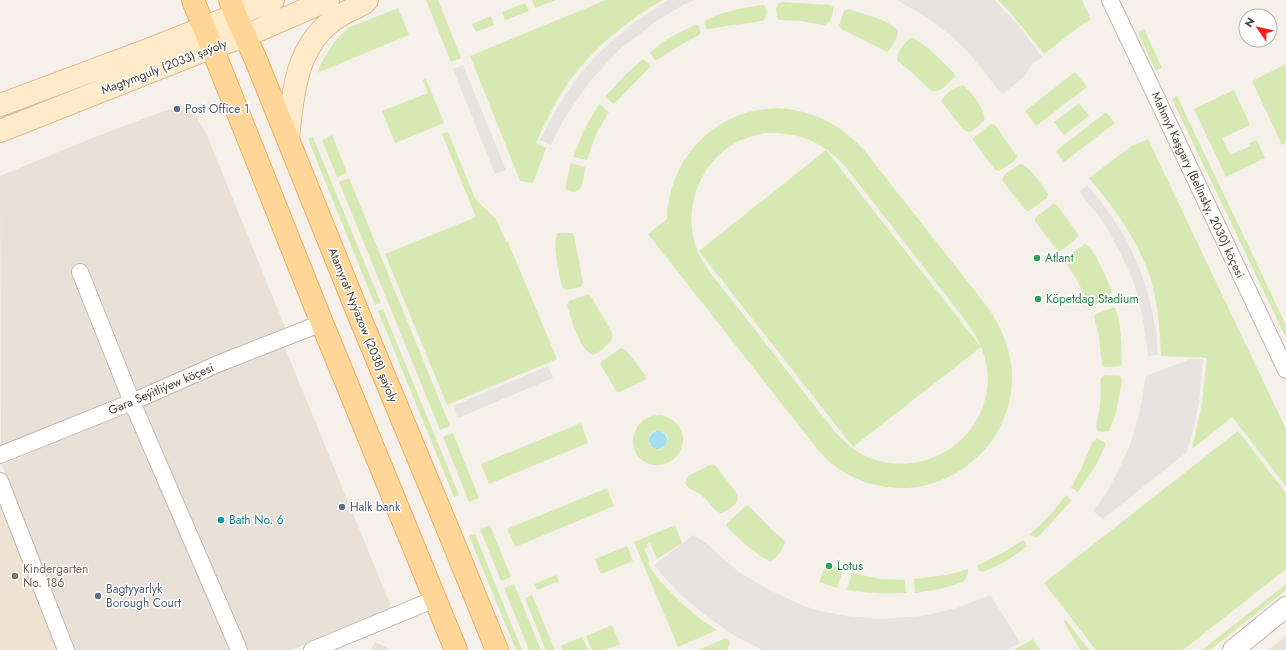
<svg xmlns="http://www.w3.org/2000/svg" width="1286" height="650" font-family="Jost,sans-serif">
<rect width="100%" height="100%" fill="#f5f0e9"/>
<!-- residential -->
<path fill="#e9e1d7" d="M189,104L206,133L287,332L1,448L0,176L90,139L161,112Z
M283,343L392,609L292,650H74L2,465Z
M1286,636V650H1268Z
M375,642L391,650H370Z"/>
<!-- education -->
<path fill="#eee3d3" d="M0,502L60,650H0Z"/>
<!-- green -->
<path fill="#d7e9b2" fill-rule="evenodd" d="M426,0H438L461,58L451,62Z
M532,0H556L535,8Z
M606,0H663C624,22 589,52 564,89C553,106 544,125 536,143L546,148L533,183L520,181L470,56Z
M998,0H1082L1091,20L1084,23L1044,54L1008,10Z
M783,2L829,5L833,7C834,13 831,23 824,25L801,21L779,20L777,18L776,8L779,3Z
M525,3L529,11L505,20L502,12Z
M764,5C768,10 767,18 762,21L727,26L709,29H707L704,23C711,13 752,6 764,5Z
M398,8L409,35L317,73C325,55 334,39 350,27Z
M848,9C861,13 889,20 898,30C897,39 893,47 887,52L841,29L839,25L844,11Z
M491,16L494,25L476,32L472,24Z
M695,25H698L701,32L699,35L675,48L657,60H655L650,53C662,40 680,32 695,25Z
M1144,29L1162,68L1156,71L1138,32Z
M912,37L928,48L954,73L955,77L953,79C946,85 938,95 930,90L918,78L897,60C897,52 905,41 912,37Z
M643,59L650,64V67L614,104L605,97L626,74Z
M1286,64V143L1282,145L1252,81Z
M1075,72L1087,87L1036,126L1025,111Z
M426,79L444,123L395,143L382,111L428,93L423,80Z
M963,85C971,92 987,110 984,121L972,131L968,132L963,129L943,104L941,101C944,94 956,86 963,85Z
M1234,90L1250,125L1222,138L1230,155L1251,146L1249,143L1257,140L1265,158L1226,177L1194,109Z
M1177,96L1286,325V338L1172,99Z
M1079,103L1089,116L1064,135L1054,122Z
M599,104L609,112L597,132L587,160L573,157L584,130Z
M778,108C814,111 839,123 864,150L989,309C998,323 1005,337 1009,353C1025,419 975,483 908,488C884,489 859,483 839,469C830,463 822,455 815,446L648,234L667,219C668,171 698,128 745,113C755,110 766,109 778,108ZM764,133C799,132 820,140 844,165L969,325C981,342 987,359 988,379C988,387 986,396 984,403C968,456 904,480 858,452C849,446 842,439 835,432L709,271C704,263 698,254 695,244C684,205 700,164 735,143C744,138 754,136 764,133Z
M1106,112L1115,123L1064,162L1056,151Z
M991,124L995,125L1017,156V157L1013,162L999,171L995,170L973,140V138Z
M448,132L474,196L477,201L496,219L506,242H508L557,359L447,405L385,254L476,217L442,134Z
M332,135L347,173L337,177L322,140Z
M313,137L381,303L375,305L308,139Z
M1148,139L1286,429V486L1232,417L1192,449L1202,403L1207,358L1161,356C1160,331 1158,304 1151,280C1139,242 1115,208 1089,178L1133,145L1137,144Z
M826,150L981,347L853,447L699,251Z
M571,163L585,167C584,174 584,191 574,192C570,192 567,191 565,188Z
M1020,164C1030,166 1042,185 1048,194L1047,198L1029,211L1025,210L1002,180L1005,174Z
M349,178L450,426L440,430L339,182Z
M1053,204L1057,205L1078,234V237L1061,251H1058L1056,249L1035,221V218Z
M558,233H572L574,236L583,283L581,287L566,290L562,287C560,276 551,242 558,233Z
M1085,244C1095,249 1108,281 1112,292L1110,297L1091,306L1089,305L1078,282L1065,261L1068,256Z
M589,294L592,298L611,331C612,334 613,335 612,338C610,344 598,354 592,355C578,346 572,320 567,305L569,301Z
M1114,307C1121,315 1122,352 1122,363L1120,366L1105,367L1102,365L1099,337L1094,317L1096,314Z
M383,309L459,495L454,497L378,311Z
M621,348L626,350L645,375L646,378L645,380L620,392H617L615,389L600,364L602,361Z
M1104,375L1121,376L1122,381L1116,413L1109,431L1103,432L1098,431L1096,427L1100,405L1101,378Z
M661,415C674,418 684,428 683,441C682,449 678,457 671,461C665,465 659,466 653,465C622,459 629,414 661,415ZM654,431C657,432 659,431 661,432C672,434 667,446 660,450L649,444V439L650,434Z
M581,423L588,443L489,484L481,464Z
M1238,431L1286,493V569L1183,650H1096L1044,583Z
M453,433L479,498L469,502L443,437Z
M1096,439L1103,441L1106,444L1096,465L1078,492L1071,488L1081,469L1092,443Z
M710,465L716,466L738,495C739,504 729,511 720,513C713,510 708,500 701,495C695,490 688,490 685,483L688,476Z
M607,488L614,506L515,547L507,529Z
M1066,495L1072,500L1040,535L1036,537L1029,535C1043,523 1055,510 1066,495Z
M746,506H749L771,529L785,541C784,548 778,557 771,561C761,559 732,534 726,525L728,522Z
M490,525L511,577L501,581L480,529Z
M675,525L682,543L657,559L650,543L647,544L648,547L644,549L650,562L648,563C661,587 694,616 717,630L678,647L634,542Z
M475,534L522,650H516L469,536Z
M1023,540L1027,546C1013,557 998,567 982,572L979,570L977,566L1008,550Z
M627,546L633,561L601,574L595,559Z
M826,564L843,570L837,588L819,582Z
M968,569V574L963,582L940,589L915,593L914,579L947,575Z
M852,573L881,579L905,580L906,593C886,594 867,593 847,590Z
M556,575L559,581L537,590L534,584Z
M514,584L541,650H529L504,588Z
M1286,584V590L1210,650H1202Z
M532,595L555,650H545L544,646L525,598Z
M1066,620L1089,650H1080L1064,622Z
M612,625L620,644L605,650H592L586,636Z
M582,637L588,650H562L560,646Z
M726,638L728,639L730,643L727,650H698Z
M1033,639L1040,650H1014Z"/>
<!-- parking -->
<path fill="#e6e3e1" d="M668,0H695L683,5L658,20L620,49L591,80L581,94L564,119L551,145L540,140L548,124L564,97L578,77L594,58L612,41L631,25Z
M897,0H994L1020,27L1042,57L1033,63L1024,77L1002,94L968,52L950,35L926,17Z
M463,65L506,170L495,174L453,69Z
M1087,185L1099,199L1114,220L1126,239L1137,262L1148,293L1152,311L1156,330L1158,355L1148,356L1144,325L1138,296L1132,278L1119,250L1102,220L1079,192Z
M1191,359H1203L1199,403L1193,431L1187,452L1103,519L1093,511L1107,492L1118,471L1130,445L1140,411L1146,376Z
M548,366L553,378L458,418L453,406Z
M693,535L706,543L720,556L739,572L767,589L804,606L821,611L846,616L881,619L922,616L957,608L990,595L1014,632L1020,643L1005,650H763L733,635L704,614L681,595L666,579L654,565Z"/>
<!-- water -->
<path fill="#a5dcf2" d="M649 440a9 9 0 1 1 18 0a9 9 0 1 1-18 0Z"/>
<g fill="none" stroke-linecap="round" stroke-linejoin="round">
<!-- minor casing -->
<g stroke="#c0b6ab" stroke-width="18">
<path id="minor" d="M1110,0L1286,370
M80,272L132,402L239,650
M0,455L132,402L220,363L322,323
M0,481L66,650
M312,650L435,599"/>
</g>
<!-- tertiary casing -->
<g stroke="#c0b6ab" stroke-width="22">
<path id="tertiary" d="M1233,650L1286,607"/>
</g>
<!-- secondary casing -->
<g stroke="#d5bd99" stroke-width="24">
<path id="secondary" d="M0,105L156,47L273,0
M0,131L212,47L245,36L328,0
M288,137C293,95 295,49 332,21C342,13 354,9 364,3L367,0"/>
</g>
<!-- primary casing -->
<g stroke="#e6af66" stroke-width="24">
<path id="primary" d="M193,0L322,323L456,650
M230,0L236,16L256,60L358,313L447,527L497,650"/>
</g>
<!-- minor -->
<use href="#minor" stroke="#fff" stroke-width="16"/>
<!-- tertiary -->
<use href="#tertiary" stroke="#fff" stroke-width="20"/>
<!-- secondary -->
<use href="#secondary" stroke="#ffebc9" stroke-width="22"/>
<!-- primary -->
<use href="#primary" stroke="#ffd598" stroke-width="22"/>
</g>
<!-- markers -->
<g fill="#5c6f8a" stroke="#fff" stroke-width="1.5">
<circle cx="177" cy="109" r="4"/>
<circle cx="342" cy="507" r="4"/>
<circle cx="98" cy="596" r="4"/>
</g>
<g fill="#2e9e5b" stroke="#fff" stroke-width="1.5">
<circle cx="1037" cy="258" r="4"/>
<circle cx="1038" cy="299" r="4"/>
<circle cx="829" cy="566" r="4"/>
</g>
<circle fill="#0f9aa8" stroke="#fff" stroke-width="1.5" cx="221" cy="520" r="4"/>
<circle fill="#8d6e63" stroke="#fff" stroke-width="1.5" cx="15" cy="576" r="4"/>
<g text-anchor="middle" stroke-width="3" stroke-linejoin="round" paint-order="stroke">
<!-- street labels -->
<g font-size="12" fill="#494037" stroke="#fff">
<text transform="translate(164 67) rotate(-21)" y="4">Magtymguly (2033) şaýoly</text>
<text transform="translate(1198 185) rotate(65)" y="4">Mahmyt Kaşgary (Belinsky, 2030) köçesi</text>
<text transform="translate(363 325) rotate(68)" y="4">Atamyrat Nyýazow (2038) şaýoly</text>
<text transform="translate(161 389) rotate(-23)" y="4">Gara Seýitliýew köçesi</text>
</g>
<!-- service labels -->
<g font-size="12" fill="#4e5e75" stroke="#fff" text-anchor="start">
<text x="185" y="113">Post Office 1</text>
<text x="350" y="511">Halk bank</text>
<text x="106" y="593">Bagtyyarlyk<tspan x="106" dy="14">Borough Court</tspan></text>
</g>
<!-- leisure labels -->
<g font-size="12" fill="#27864d" stroke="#fff" text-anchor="start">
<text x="1045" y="262">Atlant</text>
<text x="1046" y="303">Köpetdag Stadium</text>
<text x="837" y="570">Lotus</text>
</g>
<!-- culture labels -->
<g font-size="12" fill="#0d838f" stroke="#fff" text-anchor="start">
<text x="229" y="524">Bath No. 6</text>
</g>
<!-- education labels -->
<g font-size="12" fill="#785e54" stroke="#fff" text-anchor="start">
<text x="23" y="573">Kindergarten<tspan x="23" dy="14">No. 186</tspan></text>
</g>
</g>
<!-- north arrow -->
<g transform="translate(1258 28) rotate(304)"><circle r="19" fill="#ffffff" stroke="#b6b3af"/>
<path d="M0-3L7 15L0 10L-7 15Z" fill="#fc1e18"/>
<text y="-6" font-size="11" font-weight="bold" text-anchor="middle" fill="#494037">N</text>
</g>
</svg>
